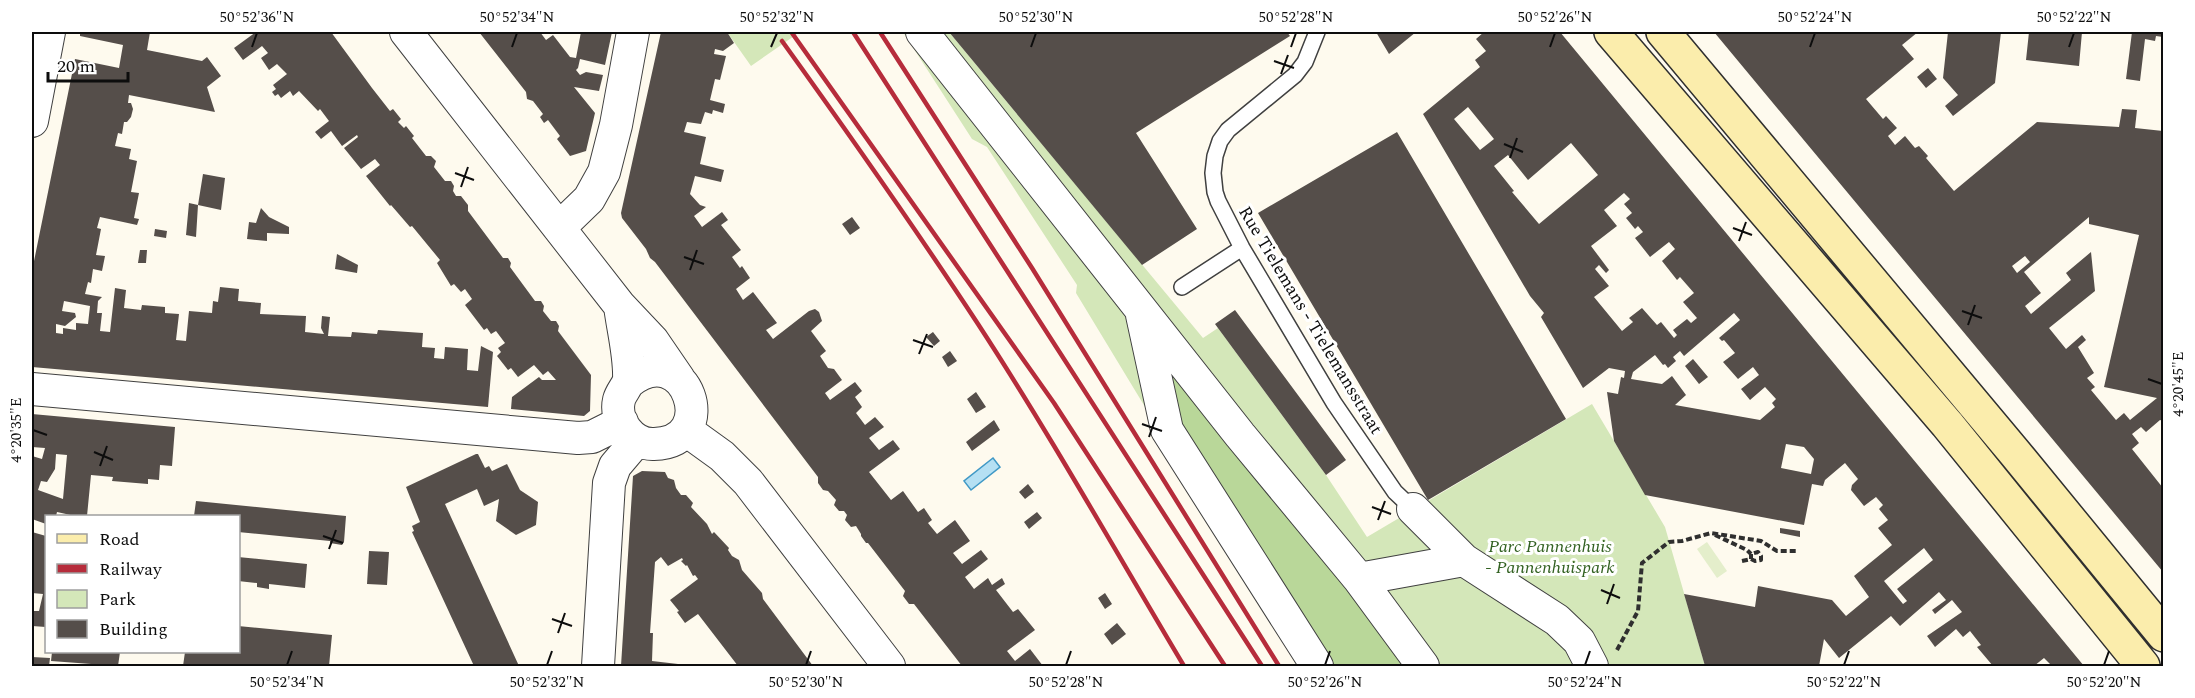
<svg xmlns="http://www.w3.org/2000/svg" width="2195" height="698" font-family="Spectral,serif">
<rect width="100%" height="100%" fill="#fefaee"/>
<!-- green -->
<path fill="#d4e7b9" d="M727,32H800L751,66Z
M903,32H949L1203,338L1218,328L1326,475L1367,537L1592,404L1665,527L1705,666H1302L1076,293L1077,285L987,147L972,139Z"/>
<!-- forest -->
<path fill="#b9d799" d="M1157,346L1409,666H1322L1180,444Z"/>
<!-- pitch -->
<path fill="#e4eecb" d="M1707,542L1727,571L1717,578L1697,549Z"/>
<!-- water -->
<path fill="#b5e0f3" stroke="#4099c6" stroke-width="1.5" d="M993,458L1000,467L971,490L964,481Z"/>
<!-- building -->
<path fill="#554e4a" fill-rule="evenodd" d="M80,32H150L147,50L202,61L207,57L221,76L207,87L215,112L129,95L128,103H131L133,109L131,117L127,122H124L122,134L118,133L115,146L131,149L129,159L137,161L131,192L139,193L134,218L139,219L137,225L100,217L97,228L101,229L96,255L105,256L102,271L93,269L91,283L88,282L85,294L102,297L98,301L97,313H102L100,331L110,332L115,288L126,290L124,308L141,310L142,305L165,307V313L179,314L176,340L186,341L189,311L212,313L213,301L218,302L220,287L239,289L238,301L261,303L260,314L306,316L305,332L324,334L321,328L322,316L330,317L328,336L351,337L352,332L377,334L378,330L423,333L422,347L435,348L434,358L444,359L445,347L468,349L467,370L478,371L481,346L493,352L488,407L32,367V271L75,59L119,68L123,45L80,36ZM64,301L90,306L88,324L76,323V330L63,328V334L56,333V324L65,326L76,317L75,313L62,311Z
M256,32H331L372,88L390,111L393,109L401,119L398,122L404,128L406,126L414,136L412,138L426,156H431L436,161L434,167L445,181H451L454,186L453,191L456,196H461L468,205V211L503,258H508L511,263L510,267L535,301H541L544,306L543,311L551,321H556L559,326L558,331L591,375L590,411L584,416L511,409L512,397L539,377L542,380H556L548,371L543,375L534,365L518,377L511,368L508,370L497,356L501,352L498,348L505,343L496,331L491,334L487,328L484,330L465,305L472,299L465,289L461,292L454,284L451,286L437,263L440,260L412,226L410,227L391,205L390,206L366,176L380,165L375,159L361,169L344,148L358,137L357,135L342,146L331,131L321,139L315,132L329,121L320,109L318,111L299,91L293,96L290,91L281,98L278,94L275,96L272,92L276,89L273,85L287,74L277,64L269,70L261,58L268,53L262,46L243,60L234,48Z
M479,32H540L546,40L553,35L570,57L576,58L581,32H612L605,65L580,59L578,68L576,70L580,75L586,72L603,75L599,91L574,87L595,113L586,151L570,156L557,139L560,136L548,120L544,123L540,117L543,114L533,101L527,99L526,92Z
M661,32H727L734,43L723,51L715,49L714,54L726,56L720,80L715,79L710,100L725,104L723,113L713,110L712,114L705,112L701,124L687,122L684,132L706,137L700,164L724,170L721,182L695,176L690,194L700,205L706,207L694,216L702,227L722,212L728,220L721,225L741,250L732,257L740,268L742,266L750,278L736,289L743,300L753,292L777,323L766,330L773,339L809,311L815,309L819,312L822,321L811,331L826,351L820,356L828,368L834,369L842,380L825,393L830,400L855,382L862,391L855,397L862,407L856,413L865,425L875,417L884,427L869,438L879,450L893,440L900,449L869,472L891,500L903,491L918,512L924,508L932,520L928,523L937,534L955,520L970,541L953,553L962,564L981,550L988,559L965,577L974,589L988,578L992,585L1002,578L1005,584L996,590L1013,612L1018,609L1035,630L1007,651L1015,661L1030,649L1043,666H962L914,604H909L903,596L905,591L868,543H866L861,536V534L856,526L851,527L845,520L847,515L844,511H839L834,505L836,500L828,491L823,490L818,483V477L655,262L650,258L646,249L622,218L621,213Z
M949,32H1287L1290,36L1136,133L1197,229L1142,265Z
M1376,32H1416L1389,54Z
M1484,32H1560L2084,666H2052L2044,658L2034,666H1993L1977,647L1981,645L1970,631L1963,637L1956,629L1935,647L1927,636L1962,612L1952,600L1935,614L1932,610L1946,600L1939,592L1900,626L1891,616L1839,658L1824,639L1819,666H1705L1684,594L1755,607L1758,586L1832,600L1846,616L1869,597L1854,576L1892,545L1878,528L1888,520L1879,509L1883,505L1876,497L1864,506L1851,490L1852,485L1858,479L1845,463L1825,480L1823,486L1812,484L1804,525L1645,495L1614,441L1607,392L1618,394L1621,377L1624,378L1625,371L1609,368L1583,388L1541,317L1544,313L1530,296L1423,114L1480,67L1475,60L1486,51L1476,39ZM1468,107L1494,139L1480,150L1454,119ZM1571,143L1598,175L1539,224L1512,192L1514,191L1494,166L1508,155L1528,180ZM1624,193L1630,199L1624,204L1632,213L1626,218L1635,229L1638,226L1643,232L1635,238L1650,257L1669,242L1675,249L1662,261L1677,280L1680,277L1694,293L1683,302L1697,318L1691,323L1687,319L1673,330L1677,335L1674,338L1661,322L1657,325L1642,308L1629,318L1633,322L1622,331L1594,297L1609,286L1595,269L1599,265L1606,273L1609,270L1591,246L1617,226L1604,210ZM1734,313L1740,320L1719,338L1722,341L1724,340L1735,353L1723,362L1738,379L1753,367L1759,375L1741,389L1750,400L1765,387L1776,399L1772,403L1775,407L1760,420L1675,405L1686,395L1672,376L1662,384L1631,379L1633,372L1655,355L1663,365L1665,364L1668,368L1676,361L1673,357L1680,351L1684,356ZM1786,444L1804,447L1814,459L1811,474L1781,468ZM1924,548L1933,560L1897,589L1907,601L1903,604L1884,581Z
M1714,32H1918L1902,45L1914,59L1866,99L1883,119L1886,116L1897,128L1888,136L1895,145L1905,136L1915,148L1919,146L1928,156L1926,158L1954,191L2037,122L2119,127L2122,109L2137,110L2135,128L2163,131V421L2160,420L2146,432L2141,427L2132,434L2139,443L2132,449L2163,488V572ZM2089,217V224L2139,235L2104,387L2157,398L2130,420L2124,413L2116,420L2091,390L2095,387L2087,378L2094,373L2078,347L2086,340L2082,335L2066,349L2049,328L2095,291L2091,252L2066,273L2071,280L2031,314L2025,306L2041,293L2024,272ZM2025,256L2030,262L2017,273L2012,266Z
M1948,32H2001L1995,83L1953,116L1945,106L1958,95L1943,78Z
M2029,32H2082L2079,66L2026,60Z
M2132,32H2163V37L2156,36L2155,41L2145,39L2140,81L2126,79Z
M1928,68L1937,79L1926,88L1917,77Z
M1397,132L1566,419L1428,500L1258,213Z
M203,174L225,178L221,210L198,205Z
M189,203L198,205L196,237L186,235Z
M261,208L269,217L289,227V234L267,233V241L247,239L249,222L256,223Z
M852,217L860,228L850,235L842,224Z
M155,229L167,231L166,238L154,236Z
M140,250H147L146,263H138Z
M337,254L358,265L357,273L335,269Z
M1235,310L1346,460L1326,475L1215,324Z
M933,332L940,341L934,346L926,337Z
M950,351L957,361L948,367L942,357Z
M1693,359L1708,377L1699,384L1685,366Z
M976,392L986,407L976,413L967,399Z
M32,414L175,427L172,466L160,465L159,480L148,479V484L112,481L113,477L91,475L87,516H75L57,512L56,516H46V524L32,519V456L42,459L45,448L32,447ZM56,454L67,455L63,499L38,490L41,481L47,482L55,469Z
M994,420L1000,430L972,451L966,442Z
M476,454H478L485,468L489,466L492,471L507,464L520,490L538,502L536,525L516,535L496,521L499,499L484,506L477,489L445,504L519,666H474L412,532L414,531L412,526L420,522L406,487Z
M642,471L665,472L668,478L674,480L676,488L681,495H686L693,503L691,507L707,524L712,534L714,532L729,548L728,550L732,556L739,560L742,570L762,593L763,599L813,666H738L698,614L685,623L677,612L679,611L670,600L698,579L695,575L693,576L687,565L686,566L681,561L683,560L682,558L668,566L661,557L655,562L650,633H653L652,661L678,664L679,666H621L633,476Z
M1028,484L1034,492L1025,499L1019,492Z
M196,501L346,516L344,542L342,545L330,543V541L238,532V516H194Z
M1037,512L1042,518L1029,529L1024,522Z
M1780,528L1800,531V537L1780,533Z
M32,532L46,536V627L32,626V611H39L43,594L32,593Z
M369,551L389,552L387,585L367,584Z
M238,557L307,564L305,588L269,584V589L257,587V583L238,581Z
M1105,593L1112,604L1105,609L1098,598Z
M1117,623L1126,634L1112,645L1104,634Z
M238,626L332,635L329,666H183L185,652H238Z
M52,652H120L118,666L51,661Z
M32,657L50,658L49,666H32Z"/>
<g fill="none" stroke-linecap="round" stroke-linejoin="round">
<!-- lane casing -->
<g stroke="#404040" stroke-width="18">
<path id="lane" d="M1317,32L1305,62L1295,75L1228,130L1220,141L1215,156L1213,173L1215,192L1218,201L1242,248L1334,403L1395,492L1413,509
M1182,287L1242,248"/>
</g>
<!-- street casing -->
<g stroke="#404040" stroke-width="34">
<path id="street" d="M406,32L620,306L653,341L679,379
M922,32L1240,435L1359,579L1423,666
M32,121L49,32
M559,228L589,199L604,172L616,125L633,32
M620,306C623,330 630,356 629,379C628,386 621,392 619,400C614,421 632,445 654,444C723,443 686,336 629,382
M1142,315L1167,430L1317,666
M32,389L578,438L592,437L622,422
M686,430L722,456L748,482L889,666
M1413,509L1464,560
M1359,579L1464,560L1557,620L1579,641L1592,666
M598,666L609,483L615,466L637,440"/>
</g>
<!-- secondary casing -->
<g stroke="#2f2f2f" stroke-width="36">
<path id="secondary" d="M1611,32L1947,424L2143,666
M1663,32L2015,453L2164,635"/>
</g>
<!-- path -->
<path stroke="#2f2f2f" stroke-width="4" stroke-dasharray="6 3" stroke-linecap="butt" d="M1715,535L1747,550L1751,554
M1742,561L1751,559L1755,561L1761,560V556L1758,552L1751,554V559
M1617,650L1638,611L1642,563L1669,542L1682,541L1711,533L1761,541L1777,551H1796"/>
<!-- lane -->
<use href="#lane" stroke="#fff" stroke-width="15"/>
<!-- street -->
<use href="#street" stroke="#fff" stroke-width="32"/>
<!-- secondary -->
<use href="#secondary" stroke="#fbedac" stroke-width="33"/>
<!-- rail -->
<path stroke="#b62c3b" stroke-width="4.5" d="M853,32L1262,666
M880,32L1032,268L1279,666
M792,33L1054,403L1225,666
M782,41C849,134 915,228 978,324C1051,436 1116,552 1184,666"/>
</g>
<!-- ticks -->
<path fill="none" stroke="#0d0d0d" stroke-width="2" d="M252,47L257,33M512,47L517,33M771,47L777,33M1031,47L1036,33M1291,47L1296,33M1550,47L1555,33M1810,47L1815,33M2069,47L2074,33M1274,61L1294,68M1281,74L1288,55M1504,144L1523,152M1510,158L1517,138M455,173L474,180M461,187L468,167M1733,228L1752,235M1739,241L1746,222M684,257L704,264M690,270L697,250M1962,311L1982,318M1968,325L1975,305M913,340L933,347M919,354L927,334M2148,379L2162,384M1142,424L1162,431M33,430L47,435M1149,437L1156,417M94,452L113,460M100,466L107,446M1372,507L1391,514M1378,520L1385,501M323,536L343,543M329,549L336,530M1601,590L1620,598M1607,604L1614,584M552,619L572,626M558,633L565,613M287,665L292,651M547,665L552,651M806,665L811,651M1066,665L1071,651M1325,665L1330,651M1585,665L1590,651M1844,665L1849,651M2104,665L2109,651"/>
<g text-anchor="middle" stroke-width="6" stroke-linejoin="round" paint-order="stroke">
<!-- street labels -->
<g font-size="18" fill="#0d0d0d" stroke="#fff">
<text transform="translate(1311 320) rotate(59)" y="6">Rue Tielemans - Tielemansstraat</text>
</g>
<!-- park labels -->
<g font-size="18" font-style="italic" fill="#326121" stroke="#fff">
<text x="1550" y="552">Parc Pannenhuis<tspan x="1550" dy="21">- Pannenhuispark</tspan></text>
</g>
</g>
<!-- border -->
<rect width="2195" height="698" fill="none" stroke="#ffffff" stroke-width="66"/>
<!-- legend -->
<rect x="45" y="515" width="195" height="138" fill="#ffffff" stroke="#9e9e9e" stroke-width="1.5"/>
<rect x="57" y="534" width="30" height="9" fill="#fbedac" stroke="#9e9e9e" stroke-width="1.5"/>
<text x="99" y="545" font-size="18" fill="#0d0d0d">Road</text>
<rect x="57" y="564" width="30" height="9" fill="#b62c3b" stroke="#9e9e9e" stroke-width="1.5"/>
<text x="99" y="575" font-size="18" fill="#0d0d0d">Railway</text>
<rect x="57" y="590" width="30" height="18" fill="#d4e7b9" stroke="#9e9e9e" stroke-width="1.5"/>
<text x="99" y="605" font-size="18" fill="#0d0d0d">Park</text>
<rect x="57" y="620" width="30" height="18" fill="#554e4a" stroke="#9e9e9e" stroke-width="1.5"/>
<text x="99" y="635" font-size="18" fill="#0d0d0d">Building</text>
<!-- scale -->
<path d="M48 72v9h80v-9" fill="none" stroke="#0d0d0d" stroke-width="3"/>
<text x="57" y="72" font-size="18" fill="#0d0d0d" stroke="#ffffff" stroke-width="4.5" paint-order="stroke">20 m</text>
<rect x="33" y="33" width="2129" height="632" fill="none" stroke="#0d0d0d" stroke-width="2"/>
<g font-size="15" text-anchor="middle" fill="#0d0d0d">
<text x="257" y="22">50°52'36"N</text>
<text x="517" y="22">50°52'34"N</text>
<text x="777" y="22">50°52'32"N</text>
<text x="1036" y="22">50°52'30"N</text>
<text x="1296" y="22">50°52'28"N</text>
<text x="1555" y="22">50°52'26"N</text>
<text x="1815" y="22">50°52'24"N</text>
<text x="2074" y="22">50°52'22"N</text>
<text transform="translate(2178 384) rotate(-90)" y="5">4°20'45"E</text>
<text transform="translate(16 430) rotate(-90)" y="5">4°20'35"E</text>
<text x="287" y="687">50°52'34"N</text>
<text x="547" y="687">50°52'32"N</text>
<text x="806" y="687">50°52'30"N</text>
<text x="1066" y="687">50°52'28"N</text>
<text x="1325" y="687">50°52'26"N</text>
<text x="1585" y="687">50°52'24"N</text>
<text x="1844" y="687">50°52'22"N</text>
<text x="2104" y="687">50°52'20"N</text>
</g>
</svg>
